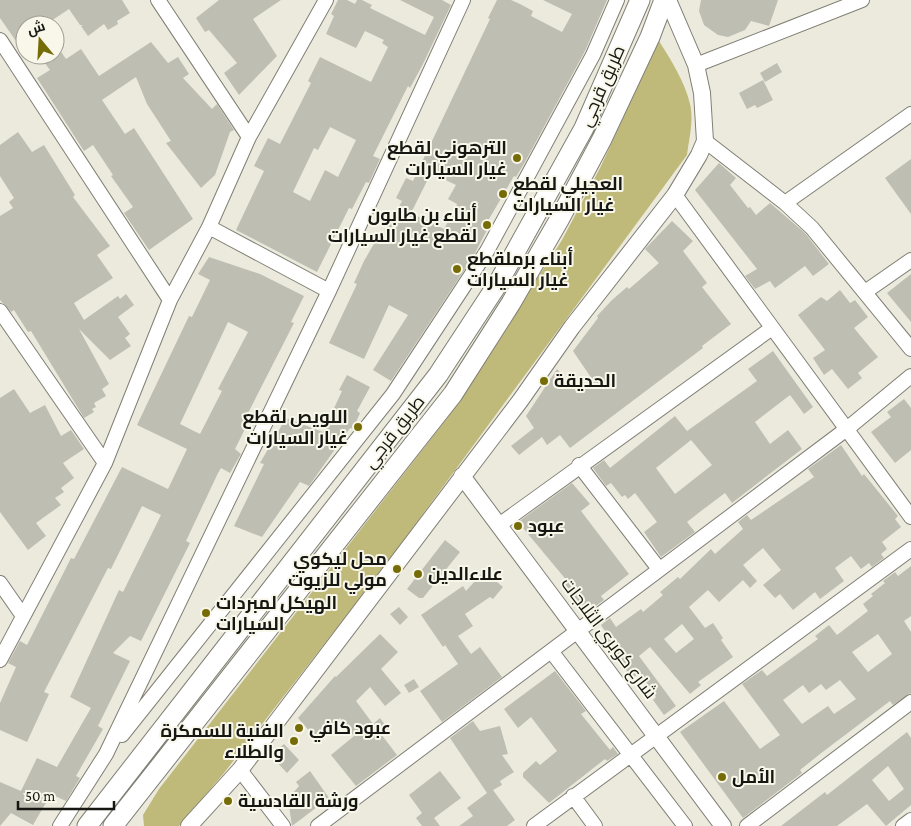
<svg xmlns="http://www.w3.org/2000/svg" width="911" height="826" font-family="'Crimson Pro',Cairo,serif">
<rect width="100%" height="100%" fill="#ebeadd"/>
<!-- green -->
<path fill="#c0ba7a" d="M659,41C671,60 685,82 690,104C694,120 689,139 687,155L378,575L224,773L179,826H144L143,815L159,789L448,417L562,240L600,168Z"/>
<!-- building -->
<path fill="#bfbeb2" fill-rule="evenodd" d="M0,0H122L130,13L117,21L118,24L108,30L104,24L88,36L81,26L83,25H80L69,9L45,25H25V54L0,18Z
M219,0H281L253,19L277,56L239,95L224,73L237,63L209,30L205,32L196,18Z
M338,0H347L355,4L357,0H362L372,5L370,8L425,35L434,17L400,0H442L451,5L423,64L410,88L408,86L373,156L380,159L369,183L366,182L352,209L349,208L317,272L236,230L264,171L254,166L268,138L280,144L311,83L308,81L320,57L371,82L388,47L382,43L384,40L365,31L356,48L326,34L334,16L331,14ZM330,127L356,140L338,177L325,170L310,201L293,192L314,148L318,150Z
M497,0H511L520,4L533,11L531,16L562,32L572,14L543,0H607L585,51L525,162L516,177L514,176L485,226L488,228L473,257L391,381L373,370L408,315L389,305L364,359L329,343L357,284L354,283L364,261L379,235L383,237L402,201L396,198L406,178L413,181L490,19L488,18ZM431,173L456,185L448,199L457,204L456,207L444,229L411,213Z
M701,0H778L769,26L751,21L745,30L728,37L718,35L704,25L699,11Z
M151,42L168,63L178,57L189,74L183,78L212,109L217,104L234,130L230,132L215,175L201,188L166,143L171,141L147,104L136,77L102,100L125,134L134,128L193,219L149,250L124,213L133,207L111,176L113,175L93,145L84,151L37,78L50,70L39,55H55V43L66,59L81,49L99,76Z
M777,63L782,72L765,82L760,73Z
M763,80L773,100L757,108L755,105L747,109L739,93Z
M18,132L32,152L44,145L75,195L73,197L110,246L97,255L113,278L74,303L84,320L118,296L120,299L126,294L134,305L118,317L130,334L125,338L131,346L110,360L79,329L109,384L102,389L106,396L94,403L96,407L92,409L94,412L84,418L31,331L28,332L14,310L11,312L0,300V216L13,208L9,202L14,198L0,176V145Z
M911,159V214L885,178Z
M719,163L736,178L730,185L748,208L750,207L756,215L770,203L805,233L829,264L813,276L805,266L775,288L770,281L755,289L745,276L757,269L695,190Z
M672,221L693,241L683,251L707,283L702,287L731,324L702,346L703,348L570,448L560,435L547,445L542,437L519,455L511,446L534,428L526,416L557,369L576,391L592,379L573,351L598,318L597,316L612,300L627,287L629,289L659,263L645,249Z
M209,257L260,274L304,296L291,322L294,323L246,417L250,419L235,449L241,454L230,473L221,468L218,473L186,541L190,543L141,641L130,636L113,653L130,661L98,726L103,729L76,776L80,778L66,801L51,794L33,825L11,813L0,826V782L21,791L37,758L57,767L91,708L70,697L119,590L123,592L161,515L142,506L111,569L108,568L44,692L49,694L27,742L0,730V703L16,667L8,663L20,641L27,645L71,558L74,559L122,467L168,489L187,449L137,425L189,316L192,317L210,280L198,274ZM228,322L248,332L218,389L222,391L200,434L180,424Z
M911,274V322L887,293Z
M840,290L850,303L855,300L868,317L854,328L878,357L858,373L862,378L848,389L832,369L824,375L813,358L825,350L798,315L821,297L827,301Z
M773,351L813,407L804,414L790,395L755,422L770,444L788,430L802,449L732,503L725,493L701,511L687,522L695,532L661,557L644,532L657,522L635,493L628,499L625,495L622,497L611,483L606,486L593,468L604,460L610,468L675,416L687,431L757,381L748,369ZM691,440L712,465L675,494L656,468Z
M347,375L370,387L357,411L360,413L353,429L350,428L309,486L300,482L262,537L234,526L264,464L260,463L286,418L323,432L342,391L339,390Z
M14,389L30,413L45,405L61,436L71,430L84,449L63,463L74,478L61,488L64,492L55,498L61,505L36,523L46,536L28,550L0,512V398Z
M904,399L911,408V450L895,463L871,432L891,417L887,412Z
M841,445L862,476L864,474L898,516L895,519L901,527L882,542L887,549L881,554L884,558L872,567L869,563L861,569L851,556L835,568L844,581L820,599L815,592L793,610L780,594L775,598L763,585L781,570L763,548L743,565L757,581L750,588L743,580L719,602L708,590L689,607L705,628L713,623L723,638L721,640L733,657L698,682L701,685L690,694L650,647L639,656L676,706L664,715L653,700L656,697L640,673L632,678L602,637L607,634L601,625L610,618L616,627L641,609L643,612L663,595L660,592L678,577L680,579L711,549L715,554L743,529L738,522L747,515L751,520L814,477L808,469ZM682,624L694,639L676,653L664,639Z
M572,483L590,504L581,511L629,574L601,596L604,600L589,611L577,602L565,585L568,582L518,522Z
M445,540L460,552L423,598H419L407,589Z
M911,566V616L904,621L911,632V693L893,705L890,701L820,754L800,770L802,773L743,818L680,732L724,701L760,749L780,735L742,684L762,670L767,676L818,639L815,636L829,625L837,635L868,611L863,604L873,596L871,594L885,583L883,581L895,572L898,576ZM878,634L892,654L868,672L852,652ZM840,680L856,699L834,714L828,706L802,724L783,700L803,685L809,693L821,684L826,690Z
M484,571L503,587L493,599L490,597L465,614L473,626L458,636L471,654L480,647L502,677L442,722L420,691L458,664L445,645L443,647L421,615L463,586L466,591Z
M399,607L408,617L400,625L390,614Z
M380,634L398,652L381,669L401,693L385,706L370,687L356,701L373,724L380,718L388,729L381,734L397,755L356,786L331,755L354,736L340,718L318,741L298,718L335,676L336,677Z
M555,671L586,711L581,714L610,750L613,747L618,754L607,761L605,759L549,803L523,777V773L536,761L540,765L557,751L531,717L518,728L504,709Z
M414,679L419,687L409,693L404,685Z
M473,721L480,731L500,726L508,754L502,755L514,772L500,781L502,785L493,790L515,820L507,826H459L473,816L467,808L487,793L450,738Z
M907,732L911,738V805L886,826L867,804L837,826H781L825,792L827,795ZM888,766L904,789L889,801L872,780Z
M284,744L299,760L287,773L271,756Z
M310,771L329,798L292,826L288,799L299,786L296,782Z
M440,771L461,798L434,818L440,826H422L416,818L422,813L409,795Z"/>
<g fill="none" stroke-linecap="round" stroke-linejoin="round">
<!-- minor casing -->
<g stroke="#807f74" stroke-width="16">
<path id="minor" d="M158,0L249,137
M0,40L170,300
M696,65L862,0
M705,141L785,203L812,228L911,349
M675,195L911,517
M785,203L911,114
M209,227L329,291
M865,292L911,260
M0,311L105,463
M579,465L659,569
M499,525L772,328
M0,583L23,616
M551,651L685,826
M0,660L105,463L170,300L209,227L249,137L326,0
M122,735L393,394L487,251L593,55L617,0
M240,770L283,826
M573,796L595,826
M60,826L106,754L329,291L463,0
M318,826L848,428L911,376
M534,826L911,549
M747,826L911,702
M903,826L911,820"/>
</g>
<!-- major casing -->
<g stroke="#807f74" stroke-width="18">
<path id="major" d="M462,476L723,826
M189,826L240,770L520,401L572,327L675,195L699,155L705,141L702,93L696,65L668,0"/>
</g>
<!-- highway casing -->
<g stroke="#807f74" stroke-width="21">
<path id="highway" d="M87,826L438,375L497,285L584,128L640,0
M113,826L453,394L511,303L559,220L602,139L650,37L664,0"/>
</g>
<!-- minor -->
<use href="#minor" stroke="#fff" stroke-width="14"/>
<!-- major -->
<use href="#major" stroke="#fff" stroke-width="16"/>
<!-- highway -->
<use href="#highway" stroke="#fff" stroke-width="19"/>
</g>
<!-- markers -->
<g fill="#766c07" stroke="#f8f7ea" stroke-width="2">
<circle cx="517" cy="158" r="5"/>
<circle cx="503" cy="194" r="5"/>
<circle cx="487" cy="225" r="5"/>
<circle cx="457" cy="269" r="5"/>
<circle cx="544" cy="381" r="5"/>
<circle cx="358" cy="427" r="5"/>
<circle cx="518" cy="526" r="5"/>
<circle cx="397" cy="569" r="5"/>
<circle cx="418" cy="574" r="5"/>
<circle cx="206" cy="613" r="5"/>
<circle cx="299" cy="728" r="5"/>
<circle cx="294" cy="741" r="5"/>
<circle cx="722" cy="777" r="5"/>
<circle cx="228" cy="801" r="5"/>
</g>
<g text-anchor="middle" stroke-width="4" stroke-linejoin="round" paint-order="stroke">
<!-- street labels -->
<g font-size="18" fill="#161612" stroke="#f8f7ea">
<text transform="translate(602 86) rotate(-66)" y="6">طريق قرجي</text>
<text transform="translate(394 432) rotate(-52)" y="6">طريق قرجي</text>
<text transform="translate(609 638) rotate(53)" y="6">شارع كوبري الثلاجات</text>
</g>
<!-- poi labels -->
<g font-size="18" font-weight="bold" fill="#161612" stroke="#f8f7ea" text-anchor="start">
<text x="507" y="154" text-anchor="end">الترهوني لقطع<tspan x="507" dy="21">غيار السيارات</tspan></text>
<text x="513" y="190">العجيلي لقطع<tspan x="513" dy="21">غيار السيارات</tspan></text>
<text x="477" y="221" text-anchor="end">أبناء بن طابون<tspan x="477" dy="21">لقطع غيار السيارات</tspan></text>
<text x="467" y="265">أبناء برملقطع<tspan x="467" dy="21">غيار السيارات</tspan></text>
<text x="554" y="387">الحديقة</text>
<text x="348" y="423" text-anchor="end">اللويص لقطع<tspan x="348" dy="21">غيار السيارات</tspan></text>
<text x="528" y="532">عبود</text>
<text x="387" y="565" text-anchor="end">محل ليكوي<tspan x="387" dy="21">مولي للزيوت</tspan></text>
<text x="428" y="580">علاءالدين</text>
<text x="216" y="609">الهيكل لمبردات<tspan x="216" dy="21">السيارات</tspan></text>
<text x="309" y="734">عبود كافي</text>
<text x="284" y="737" text-anchor="end">الفنية للسمكرة<tspan x="284" dy="21">والطلاء</tspan></text>
<text x="732" y="783">الأمل</text>
<text x="238" y="807">ورشة القادسية</text>
</g>
</g>
<!-- north arrow -->
<g transform="translate(40 40) rotate(342)"><circle r="24" fill="#f8f7ea" stroke="#9e9d94"/>
<path d="M0-4L9 19L0 12L-9 19Z" fill="#766c07"/>
<text y="-8" font-size="14" font-weight="bold" text-anchor="middle" fill="#161612">ش</text>
</g>
<!-- scale -->
<path d="M18 801v8h96v-8" fill="none" stroke="#161612" stroke-width="2.5"/>
<text x="25" y="801" font-size="15" fill="#161612" stroke="#f8f7ea" stroke-width="4" paint-order="stroke">50 m</text>
</svg>
